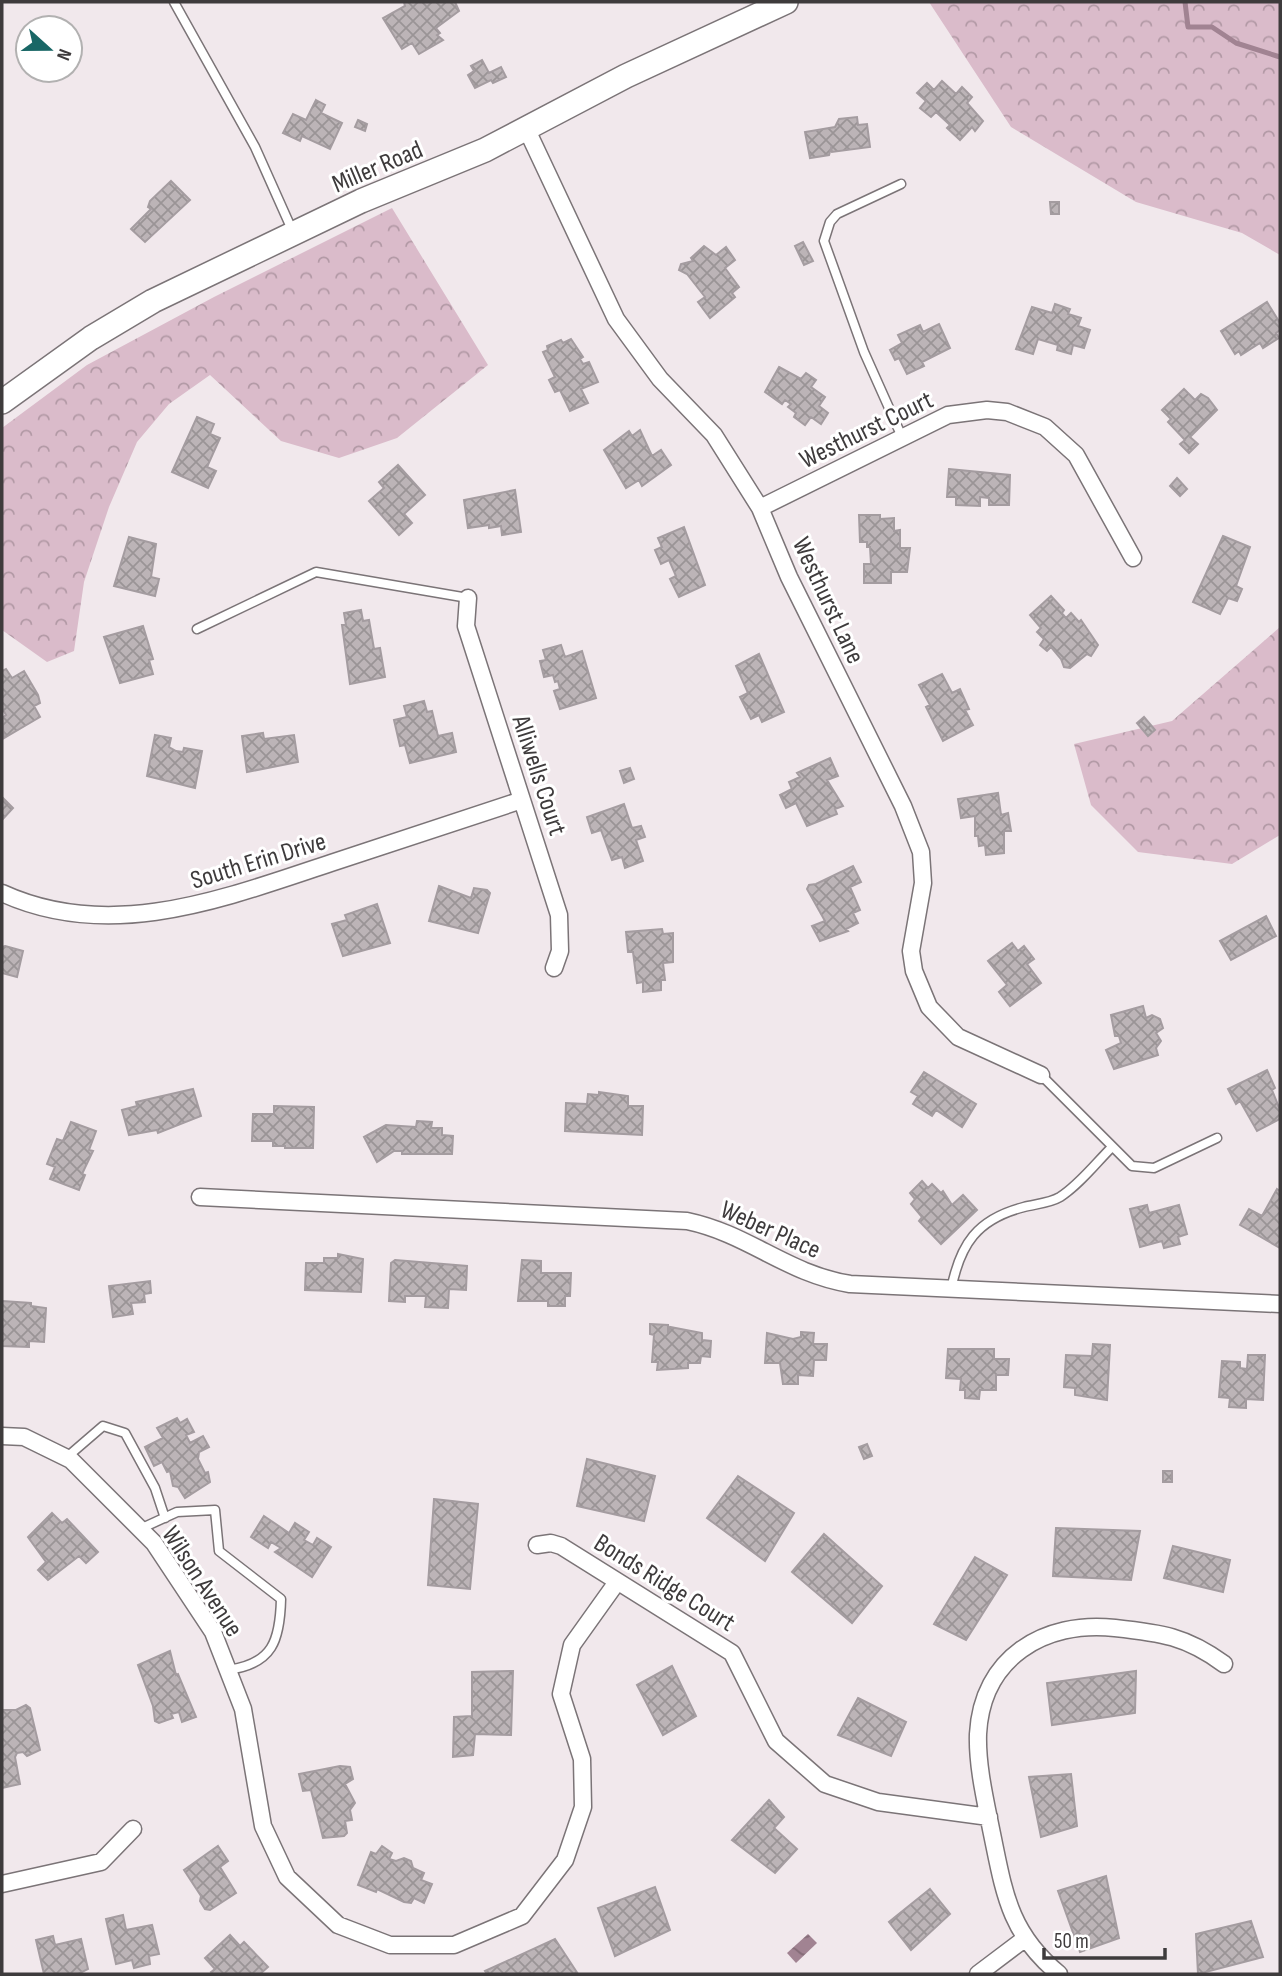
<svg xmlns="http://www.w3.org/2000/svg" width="1282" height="1976" font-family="'Sofia Sans Condensed',sans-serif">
<defs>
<pattern id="forest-crowns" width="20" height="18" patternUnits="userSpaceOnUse" patternTransform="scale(1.75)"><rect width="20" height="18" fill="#dabbca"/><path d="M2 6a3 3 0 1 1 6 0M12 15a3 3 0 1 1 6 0" fill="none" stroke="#b299a5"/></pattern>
<pattern id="water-waves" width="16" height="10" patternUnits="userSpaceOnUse" patternTransform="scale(1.75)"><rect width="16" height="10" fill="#a18392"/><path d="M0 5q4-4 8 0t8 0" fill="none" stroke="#856c78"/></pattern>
<pattern id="building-cross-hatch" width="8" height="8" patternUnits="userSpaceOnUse" patternTransform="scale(1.75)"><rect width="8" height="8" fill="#bcb4b7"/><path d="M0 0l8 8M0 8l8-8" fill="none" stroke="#9a9496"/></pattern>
</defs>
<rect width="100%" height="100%" fill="#f1e8ec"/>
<!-- forest -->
<path fill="url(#forest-crowns)" d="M929,2H1280V255L1242,233L1136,202L1011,127Z
M392,208L488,365L397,438L339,458L281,441L210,375L169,404L137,442L109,507L84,582L74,651L47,662L2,630V428L87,365L214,297Z
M1280,627V835L1232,864L1138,852L1091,805L1074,744L1172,721Z"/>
<!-- water -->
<path fill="url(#water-waves)" d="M808,1934L817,1943L796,1963L787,1953Z"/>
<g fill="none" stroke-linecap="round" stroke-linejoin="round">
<!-- stream -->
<path stroke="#a18392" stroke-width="5" d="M1185,2L1188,27H1212L1236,43L1280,57"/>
</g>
<!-- building -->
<path fill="url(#building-cross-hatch)" stroke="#a49ca0" stroke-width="2" d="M455,2L459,11L436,28L440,33L437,35L443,40L419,54L412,43L402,49L383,18L405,6L404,2Z
M482,60L489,73L501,67L506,77L493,83L491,80L475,88L468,75L474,71L471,66Z
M942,81L956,94L962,87L972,97L967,103L983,121L975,131L972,127L960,140L947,128L950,125L936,112L931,117L920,108L926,101L917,93L927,83L934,90Z
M316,100L325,105L321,113L342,123L330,149L302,136L300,141L283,133L293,114L306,120Z
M857,117L858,125L867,124L870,147L832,152L831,148L829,155L810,158L805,132L835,127L839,119Z
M358,120L367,124L365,131L355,127Z
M171,181L190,200L145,242L131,229L151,209L148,207L150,201Z
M1050,202H1059V214H1051Z
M803,242L813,261L804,265L795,246Z
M704,246L716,255L726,247L735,260L725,268L739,287L732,293L735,297L710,318L698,302L705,297L687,274L679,270L681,264L693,261L691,258Z
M1267,302L1280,323V330L1276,333L1279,338L1263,348L1260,343L1241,355L1239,351L1235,354L1221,331Z
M1055,304L1070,309L1068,314L1081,318L1078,326L1090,330L1084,348L1073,345L1071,354L1057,350L1058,345L1038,339L1033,354L1016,349L1032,307L1052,313Z
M939,324L950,348L922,362L924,366L907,374L899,358L895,360L890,350L902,343L898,335L920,325L923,332Z
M571,339L583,357L580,359L583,364L589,362L598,382L581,389L588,403L570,411L560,390L555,392L549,380L555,377L543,352L548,350L547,346L561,340L563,343Z
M779,367L801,379L806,373L816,380L811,387L825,397L819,406L828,413L821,424L811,417L805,425L794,417L796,413L788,407L791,404L785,400L782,404L765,392Z
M1184,389L1195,400L1201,394L1208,398L1217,410L1190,437L1198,444L1189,453L1180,444L1185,440L1168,422L1171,419L1162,410Z
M197,417L214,424L210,434L220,438L207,467L216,471L208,488L172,472Z
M640,430L652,456L661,450L671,465L642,486L639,480L626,488L604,450L629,431L632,436Z
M398,465L425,495L404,514L412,523L399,535L369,501L384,488L379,482Z
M949,469L1010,475L1009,505H989V498L980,497V506L956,505V497H947Z
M1177,478L1187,489L1180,496L1170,486Z
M515,490L521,532L502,535L501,526L489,528V525L468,528L464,500Z
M859,515H880V519L894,518V531L900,530V548H910L907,572H891V583H864V564H871L870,547H867V542H860Z
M684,527L705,585L679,597L670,579L676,576L669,560L661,564L655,550L662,547L658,538Z
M1223,536L1250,547L1236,586L1242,589L1237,601L1228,598L1220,614L1193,602Z
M129,537L156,544L151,577L159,579L155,596L114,586Z
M1051,596L1064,610L1062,613L1066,618L1071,613L1079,622L1081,620L1098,645L1091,656L1087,654L1070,668L1064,667L1061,659L1051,647L1047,651L1040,645L1044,639L1037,632L1041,628L1030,615Z
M361,610L363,621L369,620L374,649L380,648L385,677L350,684L342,625H346L344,613Z
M143,626L153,659L149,660L153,674L120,683L104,637Z
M561,645L565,657L582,651L596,698L560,709L554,691L560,689L558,681L555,682L553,675L544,677L540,661L546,660L543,650Z
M759,654L784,712L762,722L759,715L751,719L740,697L748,693L736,666Z
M6,669L12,678L24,671L38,695L40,703L34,706L40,717L4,738L2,718L6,715L2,708V671Z
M942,674L952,693L960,689L969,709L965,710L973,725L943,741L926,707L930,705L919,685Z
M424,701L427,712L432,711L438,736L452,733L456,752L410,763L405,745L400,746L394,720L407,717L404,706Z
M1144,717L1155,730L1148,736L1137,723Z
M263,733L264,739L294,735L298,762L247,772L242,736Z
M155,735L171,738L169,747L176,751L183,752L184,748L202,751L195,788L147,776Z
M830,758L838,776L827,780L843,806L835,809L837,814L807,826L796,803L786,808L780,795L792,789L789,782L800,777L797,773Z
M630,768L634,779L624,783L620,771Z
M998,793L1001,815L1008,813L1011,831H1004V853L986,855L985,845L979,846L978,836H975V816L961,818L958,799Z
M2,797L13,808L2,820Z
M624,804L632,828L641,826L645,837L636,840L643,861L625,868L622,857L612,860L601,830L592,833L587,817Z
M853,866L861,882L850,887L860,910L853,913L858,923L846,929L848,931L820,941L812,926L825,921L807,889L809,885L816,884Z
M439,886L471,898L474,888L487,890L490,893L478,933L429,921Z
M377,904L390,943L343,956L332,924L347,920L345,915Z
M1266,916L1276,936L1231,960L1220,941Z
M662,929L663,934L673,933V962L663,963L665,980H661V990L643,992V982L637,983L633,952H628L626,932Z
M1012,943L1018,951L1024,946L1034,959L1027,964L1041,983L1010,1006L999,992L1007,985L988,961Z
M5,946L23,951L17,977L2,973V947Z
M1143,1006L1146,1018L1152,1015L1160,1019L1163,1028L1156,1033L1161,1041L1156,1048L1158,1055L1114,1069L1106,1050L1121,1043L1119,1036H1115L1111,1015Z
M1267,1070L1275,1088L1272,1090L1280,1110V1119L1257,1131L1240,1101L1236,1104L1228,1089Z
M924,1072L976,1104L962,1127L936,1110L932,1116L913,1104L918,1096L911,1092Z
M193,1089L201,1116L158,1133L157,1130L129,1135L122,1110L137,1106L136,1102Z
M599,1092L628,1096V1106H643L642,1135L565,1131L566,1103L587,1104L588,1094L599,1095Z
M274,1106L314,1107L313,1148H285V1146H273V1141H252L253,1114H274Z
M417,1121L432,1122L431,1128H442V1135L453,1136L452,1154H402V1151H394L377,1162L364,1137L386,1125L416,1127Z
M71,1122L96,1131L89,1150L93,1151L82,1174L85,1175L79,1190L50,1179L55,1167L47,1164L57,1139L63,1141Z
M922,1181L928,1188L932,1184L941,1193L943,1191L952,1205L963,1195L977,1210L941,1244L919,1221L922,1217L911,1204L915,1199L910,1193Z
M1277,1189L1280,1191V1248L1240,1225L1249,1209L1262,1216Z
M1147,1205L1149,1213L1179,1205L1187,1234L1178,1237L1180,1244L1164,1248L1162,1241L1140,1247L1130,1209Z
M338,1254L363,1259L361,1292L305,1290L306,1263H324V1258H338Z
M395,1260L467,1266L466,1290L449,1289L448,1308L425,1307L426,1296H405V1302L389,1301L391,1263Z
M522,1260L541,1261V1273H571L570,1296H565V1306H548V1301H518Z
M150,1281L151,1293L144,1294L145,1302L131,1303L133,1314L113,1317L109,1286Z
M2,1301L31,1303V1306L46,1308L44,1342L29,1341V1347L2,1346Z
M650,1324L668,1325V1333L670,1327L702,1333V1340L711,1341L710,1357L701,1356L700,1363H688V1368L657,1370L658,1362H652L654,1335L650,1334Z
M801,1332L814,1333L813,1344H827L826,1360H814L813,1376L798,1375V1384H783L780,1363H765L767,1333L793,1339L801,1337Z
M1093,1344L1110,1345L1107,1400L1075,1395V1388L1064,1387L1066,1355L1092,1356Z
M948,1349H994V1359H1009L1008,1375H996V1390H980L979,1399L965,1398V1390H960L961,1379L946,1378Z
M1248,1355H1265L1263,1400L1246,1399V1408L1229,1407L1230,1398L1219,1397L1222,1361L1240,1362V1368L1247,1369Z
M177,1418L180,1423L187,1419L194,1432L186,1435L190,1443L203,1436L209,1447L199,1452L198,1459L205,1473L208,1472L210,1482L185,1498L178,1487L173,1486L170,1471L167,1472L162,1462L154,1466L145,1447L163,1438L157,1428Z
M867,1444L872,1456L864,1459L859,1447Z
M587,1459L655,1476L644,1521L577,1506Z
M1163,1471H1172V1482H1163Z
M738,1476L794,1513L765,1561L707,1518Z
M434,1499L478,1504L470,1589L428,1585Z
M52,1513L62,1523L67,1519L98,1552L86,1563L79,1556L48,1580L38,1570L46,1562L28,1537Z
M264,1516L289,1533L295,1523L309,1532L304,1540L313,1545L317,1538L331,1547L312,1577L275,1552L281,1548L271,1542L268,1548L251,1537Z
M1056,1528L1140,1531L1131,1580L1053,1576Z
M824,1534L882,1586L852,1623L792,1572Z
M1173,1546L1230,1560L1223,1592L1164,1578Z
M975,1557L1007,1575L966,1640L934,1624Z
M170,1651L176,1675L178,1674L196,1717L182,1722L179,1712L171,1714L173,1718L159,1723L155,1721L153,1706L138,1665Z
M672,1666L696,1716L663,1735L637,1685Z
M513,1671L511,1735L475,1734L473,1755L453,1757L454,1717L472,1716V1672Z
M1136,1671L1135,1713L1052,1725L1047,1683Z
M858,1698L906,1722L891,1756L838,1735Z
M26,1705L30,1708L40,1750L27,1756L23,1752L17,1753L15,1757L20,1784L2,1788V1710H16Z
M340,1766L350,1767L353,1779L345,1784L355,1803L350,1810L352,1820L345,1821L347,1833L344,1836L323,1838L311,1790L303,1791L299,1774Z
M1071,1774L1077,1826L1041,1837L1029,1777Z
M769,1800L784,1817L774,1828L797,1849L775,1873L732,1840Z
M218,1846L228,1861L220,1867L236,1893L210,1910L205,1909L200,1901L201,1896L184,1870Z
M382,1846L392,1853L389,1859L396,1861L404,1858L411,1861L413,1868L424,1873L421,1880L432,1884L424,1903L414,1898L411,1903L404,1902L377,1889L376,1892L358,1885L371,1852L376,1854Z
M1106,1876L1119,1938L1080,1952L1058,1891Z
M655,1887L670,1930L615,1956L598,1908Z
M930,1889L950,1914L911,1950L889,1922Z
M123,1915L126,1930L152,1925L159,1954L149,1956L150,1964L134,1968L132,1960L116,1964L106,1919Z
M1251,1921L1263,1957L1198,1974L1196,1934Z
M230,1935L240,1946L244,1942L268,1967L260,1974H213L211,1972L215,1969L205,1958Z
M53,1936L55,1945L81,1939L88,1969L78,1974H44L36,1940Z
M555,1939L578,1974H487L485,1971Z"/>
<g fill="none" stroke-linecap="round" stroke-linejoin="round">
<!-- lane casing -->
<g stroke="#7b7477" stroke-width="11">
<path id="lane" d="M174,2L255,147L293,232
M901,184L837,214L830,222L824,241L864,352L902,437
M197,629L316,572L468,598
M1041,1075L1132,1166L1154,1168L1217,1138
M951,1290C960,1244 977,1219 1024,1207C1036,1204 1050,1203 1060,1197C1079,1185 1096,1163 1111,1148
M67,1457L103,1426L125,1433L155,1488L165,1518
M140,1529L177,1512L215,1510L219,1551L281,1599C280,1640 273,1664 228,1670"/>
</g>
<!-- street casing -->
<g stroke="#7b7477" stroke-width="19">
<path id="street" d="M527,130L616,319L660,379L714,435L760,508L789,577L903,806L921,852L923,883L911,951L914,971L929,1007L958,1037L1041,1075
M760,508L948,415L987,410L1007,412L1045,427L1076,455L1133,558
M468,598L466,626L559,915L560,951L554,968
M2,893C111,943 225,898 331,863C395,842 459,821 522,800
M200,1197L687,1221C749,1234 787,1274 850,1284L1280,1304
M2,1436L24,1437L71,1460L154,1543L213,1632L243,1709L263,1826L287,1877L338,1925L390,1945H454L522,1916L565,1860L583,1807L582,1759L561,1694L572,1645L617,1582
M537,1545L551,1543L561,1546L732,1653L776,1741L825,1784L878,1802L989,1817
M2,1884L101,1862L133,1829
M978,1974L1023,1940
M1059,1974C1008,1932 1004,1891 991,1829C985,1799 977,1765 978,1734C982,1658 1044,1620 1115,1628C1161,1633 1186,1636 1224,1664"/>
</g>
<!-- secondary casing -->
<g stroke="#7b7477" stroke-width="26">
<path id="secondary" d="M2,402L91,338L153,301L361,201L485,150L626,76L786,2"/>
</g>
<!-- lane -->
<use href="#lane" stroke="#fff" stroke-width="8"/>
<!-- street -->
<use href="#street" stroke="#fff" stroke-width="16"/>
<!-- secondary -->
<use href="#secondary" stroke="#fff" stroke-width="23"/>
</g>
<g text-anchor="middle" stroke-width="6" stroke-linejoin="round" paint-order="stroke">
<!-- street labels -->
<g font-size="26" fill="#3e3b3c" stroke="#fff">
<text transform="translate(377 166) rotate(-23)" y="9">Miller Road</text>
<text transform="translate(866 429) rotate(-26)" y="9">Westhurst Court</text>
<text transform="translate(829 600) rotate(65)" y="9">Westhurst Lane</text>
<text transform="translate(540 775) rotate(72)" y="9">Alliwells Court</text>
<text transform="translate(258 860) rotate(-17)" y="9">South Erin Drive</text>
<text transform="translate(771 1229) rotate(24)" y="9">Weber Place</text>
<text transform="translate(203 1581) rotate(57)" y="9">Wilson Avenue</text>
<text transform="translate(665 1582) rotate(32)" y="9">Bonds Ridge Court</text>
</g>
</g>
<!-- border -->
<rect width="1282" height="1976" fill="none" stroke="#3e3b3c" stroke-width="7"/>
<!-- north arrow -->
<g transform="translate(49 49) rotate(111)"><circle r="33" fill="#ffffff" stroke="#b2b1b1" stroke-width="2"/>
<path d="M0-5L12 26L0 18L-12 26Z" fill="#196766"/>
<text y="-10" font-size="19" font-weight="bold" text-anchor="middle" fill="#3e3b3c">N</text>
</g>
<!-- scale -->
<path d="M1044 1948v10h121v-10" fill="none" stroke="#3e3b3c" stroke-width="3.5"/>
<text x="1054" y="1948" font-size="21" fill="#3e3b3c" stroke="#ffffff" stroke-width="5" paint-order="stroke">50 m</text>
</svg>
